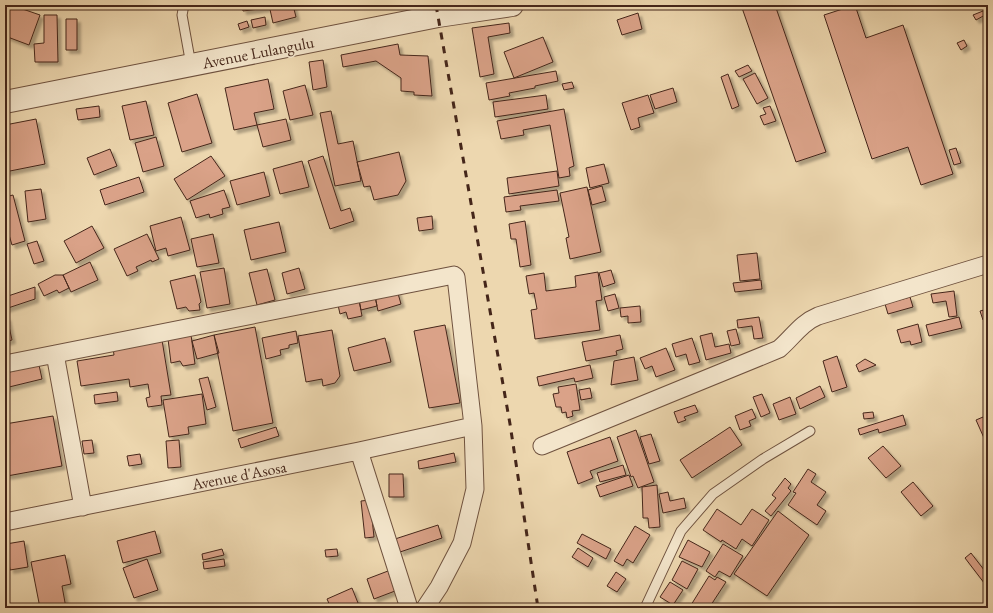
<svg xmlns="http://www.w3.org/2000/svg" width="993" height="613" font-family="'EB Garamond',serif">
<defs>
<filter id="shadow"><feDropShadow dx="3.5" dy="3.5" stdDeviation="1" flood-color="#0004"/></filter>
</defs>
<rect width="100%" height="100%" fill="#edd7af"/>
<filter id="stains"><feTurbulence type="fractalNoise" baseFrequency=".005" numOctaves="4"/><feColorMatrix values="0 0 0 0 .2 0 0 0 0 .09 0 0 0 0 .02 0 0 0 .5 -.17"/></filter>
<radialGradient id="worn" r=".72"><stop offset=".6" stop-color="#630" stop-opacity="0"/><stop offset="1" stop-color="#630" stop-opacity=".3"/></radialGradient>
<!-- building -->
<path fill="#daa288" stroke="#45261a" filter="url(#shadow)" d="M7,5H11L40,15L29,45L5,36V11Z
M242,5H266L267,8L243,11Z
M269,5H293L296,17L273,23Z
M741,5H775L826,152L796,162Z
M855,5L866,38L903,25L953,174L921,185L908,147L872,159L824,15Z
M983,11L985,15L976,20L973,15Z
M638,13L642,29L622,35L617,20Z
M44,15H57L58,62H35L34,44L44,43Z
M265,17L266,25L253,28L251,20Z
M66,19H77V50H66Z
M247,21L249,27L240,30L238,24Z
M509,23L510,33L488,37L494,74L480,77L472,28Z
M543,37L553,62L514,78L504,52Z
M964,40L967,46L961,50L957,43Z
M398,44L400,55L428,56L432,96L414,95V92L401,91V78L376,61L343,67L341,55Z
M323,60L327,87L313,90L309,62Z
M748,65L752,71L739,77L735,71Z
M556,71L558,81L535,86V88L509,93L510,96L489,100L486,83Z
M755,73L768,98L757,104L743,79Z
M728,74L739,106L732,109L721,77Z
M268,79L274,109L254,113L257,125L234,130L225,88Z
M572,82L574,88L564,90L562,84Z
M305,85L313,115L290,120L283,91Z
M673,88L677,102L655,109L650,95Z
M197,94L212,143L182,152L168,103Z
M546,95L548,109L495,117L493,102Z
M648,95L654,113L638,118L640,127L631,130L622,103Z
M146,101L154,135L130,140L122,106Z
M99,106L100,117L78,120L76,109Z
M770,106L776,121L764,125L760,116L766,114L763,108Z
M564,109L574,166L569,168L570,176L559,178L550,125L523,130L524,135L501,139L497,121Z
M331,111L338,144L353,141L361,181L335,186L320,113Z
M36,119L45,164L5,172V125Z
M286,119L291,140L263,147L257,125Z
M156,137L164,166L143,172L135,143Z
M956,148L961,163L954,165L949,150Z
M110,149L117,166L94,175L87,158Z
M399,152L406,181L398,195L374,200L370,186L364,187L357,162Z
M211,156L225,176L187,200L174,179Z
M323,156L341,211L350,208L354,221L330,229L308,161Z
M302,161L309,187L280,194L273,169Z
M604,164L609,183L590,188L586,168Z
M557,171L559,186L509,194L507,178Z
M264,172L270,196L237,205L230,181Z
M139,177L144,192L105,205L100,190Z
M602,186L606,201L592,205L588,190Z
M587,187L601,252L570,259L566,238L569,237L560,193Z
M41,189L46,219L28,222L25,191Z
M224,190L230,207L222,209L223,214L210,218L209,214L196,218L190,201Z
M557,190L559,201L520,206L521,210L506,212L504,197Z
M13,195L25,241L12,245L5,221V197Z
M432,216L433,229L419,231L417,218Z
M181,217L190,250L168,256L166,248L156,251L150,226Z
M525,221L531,265L520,267L516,239H511L509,224Z
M279,222L286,252L251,260L244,230Z
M92,226L104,248L76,263L64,241Z
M147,234L159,259L152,262L151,260L136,267L138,271L127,276L114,249Z
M213,234L219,263L197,267L191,239Z
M37,241L44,261L34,264L27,244Z
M757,253L760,279L740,281L737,255Z
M90,262L98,280L71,292L63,275Z
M224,268L230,304L207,308L200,272Z
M299,268L305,289L287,294L282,273Z
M267,269L275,300L257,305L249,273Z
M611,270L615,283L603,287L599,273Z
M598,272L602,300L596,301L600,330L535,339L531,310L537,309L534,293L529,294L526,276L544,273L546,291L576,287L575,276Z
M55,275H63L69,288L59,293L57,290L44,296L38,284Z
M195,275L201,302L199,304L200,310L189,311L186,307L177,309L170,281Z
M761,280L762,289L735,292L733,283Z
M35,287V299L5,309V297Z
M397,290L401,304L378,311L375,296Z
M954,291L957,316L949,317L946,301L933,303L931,294Z
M615,294L619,308L608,311L604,297Z
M375,296L377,306L361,310L359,300Z
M910,297L913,307L888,314L885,304Z
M359,300L362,316L348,319L346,312L340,314L338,305Z
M640,306L641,322L628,323V316L621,317L620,308Z
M988,309V318L983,320L980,311Z
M7,317L12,340L5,342V318Z
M759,317L763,338L754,339L752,326L738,328L737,320Z
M959,317L962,328L929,336L926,325Z
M918,324L922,342L911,345L910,341L901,343L897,330Z
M445,325L460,403L429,408L414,331Z
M255,327L273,423L233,431L214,335Z
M736,329L740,344L731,346L727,331Z
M332,330L340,376L335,383L323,386L322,379L306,382L298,336Z
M296,331L298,343L289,345V348L280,350L281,355L266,359L262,338Z
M712,333L715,347L729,344L731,353L706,360L700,336Z
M191,335L195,364L183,366L180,361L171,363L168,339Z
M214,335L219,353L197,359L192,341Z
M620,335L623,349L616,351L617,355L586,361L582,342Z
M385,338L391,362L354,371L348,348Z
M692,338L700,362L689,365L686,354L676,357L672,344Z
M162,340L171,395L161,396L162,405L148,407L146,398L150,397L148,384L130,387L129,379L81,386L77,361L114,355L113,348Z
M666,348L675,370L656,377L652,366L645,369L640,358Z
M837,356L847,387L832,392L823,361Z
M634,357L638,380L611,385L614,361Z
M865,359L876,365L859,372L856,365Z
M39,365L42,379L5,388V373Z
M590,365L593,378L575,382L574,378L539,386L537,377Z
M208,377L216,407L207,410L199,379Z
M576,384L580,410L572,411L573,416L567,418L566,412L562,413L561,407H556L553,394L559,393L558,387Z
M820,386L825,397L800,409L796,398Z
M590,388L592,398L581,400L579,390Z
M117,392L118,401L95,404L94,395Z
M202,394L206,424L188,427L189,434L169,437L163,400Z
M762,394L770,413L761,417L753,397Z
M790,397L796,414L779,420L773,404Z
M695,405L698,412L684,417L686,420L678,423L674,412Z
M752,409L756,418L749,421L751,426L740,430L735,416Z
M873,412L874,418L864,419L863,413Z
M903,415L906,425L879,433L878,429L860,435L858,429Z
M53,416L62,466L7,476L5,465V424Z
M983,417L988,429V447L976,420Z
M276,427L279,436L241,448L238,439Z
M730,427L742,445L692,478L680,460Z
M636,430L654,482L638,488L633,476L631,477L617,437Z
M651,434L660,461L649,464L640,437Z
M610,437L618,461L590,471L593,478L578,484L567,452Z
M92,440L94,453L84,454L82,441Z
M179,440L181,467L168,468L166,441Z
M883,446L901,466L886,478L868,458Z
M454,453L456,462L419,469L418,461Z
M140,454L142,464L129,466L127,456Z
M623,465L626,475L600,482L597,473Z
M808,469L816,474L811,482L826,492L817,505L826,511L817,525L788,505L796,493L793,492Z
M389,474H403L404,497H389Z
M629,475L633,486L600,497L596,486Z
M785,478L791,484L788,488L791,491L771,516L765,511L776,498L772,495Z
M913,482L933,506L921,516L901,492Z
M657,485L660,527L649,528L648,518H643L642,487Z
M668,492L670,501L684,498L686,508L663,513L659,494Z
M370,500L374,537L365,538L361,501Z
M717,509L741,525L752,509L769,520L752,546L742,539L736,549L722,540L721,542L703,530Z
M778,511L809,535L767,596L734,574Z
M438,525L442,538L400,552L395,539Z
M635,526L650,535L633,563L627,559L623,566L614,561Z
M155,531L161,553L123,563L117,541Z
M582,534L611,549L606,559L577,543Z
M688,540L710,552L702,567L679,557Z
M24,541L28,567L10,570L6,544Z
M723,544L743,556L730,577L719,571L715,577L706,571Z
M578,548L593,558L588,567L572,557Z
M222,549L224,555L203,560L202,554Z
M337,549L338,556L326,557L325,550Z
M971,553L988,575V588L965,558Z
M65,555L71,584L62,586L66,608H40L31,562Z
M147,559L158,590L134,598L123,568Z
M224,559L225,566L204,569L203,562Z
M682,561L698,569L687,589L672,580Z
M388,571L395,591L374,599L367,579Z
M616,572L626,579L617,592L607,586Z
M709,576L715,580L717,577L726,582L709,608H695L691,605Z
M670,582L683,590L673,605L660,597Z
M352,588L360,608H331L327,599Z"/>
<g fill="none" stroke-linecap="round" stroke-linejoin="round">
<!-- service casing -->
<g stroke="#6f523f" stroke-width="11">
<path id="service" d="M184,5L182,15L191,65
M645,608L681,531L713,494L763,459L810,431"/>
</g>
<!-- minor casing -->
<g stroke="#6f523f" stroke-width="19">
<path id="minor" d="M55,354L83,507
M5,364L454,275L456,277L473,426L475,489L462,543L439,587L425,608
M542,446L779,349C793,337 801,323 818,316L988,264
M359,451L409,608
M5,522L359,451L473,426"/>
</g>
<!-- tertiary casing -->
<g stroke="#6f523f" stroke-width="24">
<path id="tertiary" d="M5,102L438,16L512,5"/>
</g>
<!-- service -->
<use href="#service" stroke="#f3e5cb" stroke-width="9"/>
<!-- minor -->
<use href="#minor" stroke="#f3e5cb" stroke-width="17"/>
<!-- tertiary -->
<use href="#tertiary" stroke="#f3e5cb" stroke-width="22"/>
<!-- rail -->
<path stroke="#45261a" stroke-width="3" stroke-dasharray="7 7" stroke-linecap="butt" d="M436,5L510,424L538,608"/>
</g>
<g text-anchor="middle" stroke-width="3.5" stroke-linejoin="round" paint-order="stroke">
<!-- street labels -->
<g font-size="16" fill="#45261a" stroke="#f3e5cb">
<text transform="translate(258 52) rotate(-11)" y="6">Avenue Lulangulu</text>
<text transform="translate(239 475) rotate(-11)" y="6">Avenue d'Asosa</text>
</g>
</g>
<!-- margin -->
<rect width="993" height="613" fill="none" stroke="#edd7af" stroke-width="20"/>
<rect x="6" y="6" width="981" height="601" fill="none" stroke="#45261a" stroke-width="2"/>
<rect x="10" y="10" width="973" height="593" fill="none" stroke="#45261a"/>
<rect width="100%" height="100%" filter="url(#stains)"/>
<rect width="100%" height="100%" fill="url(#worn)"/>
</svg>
